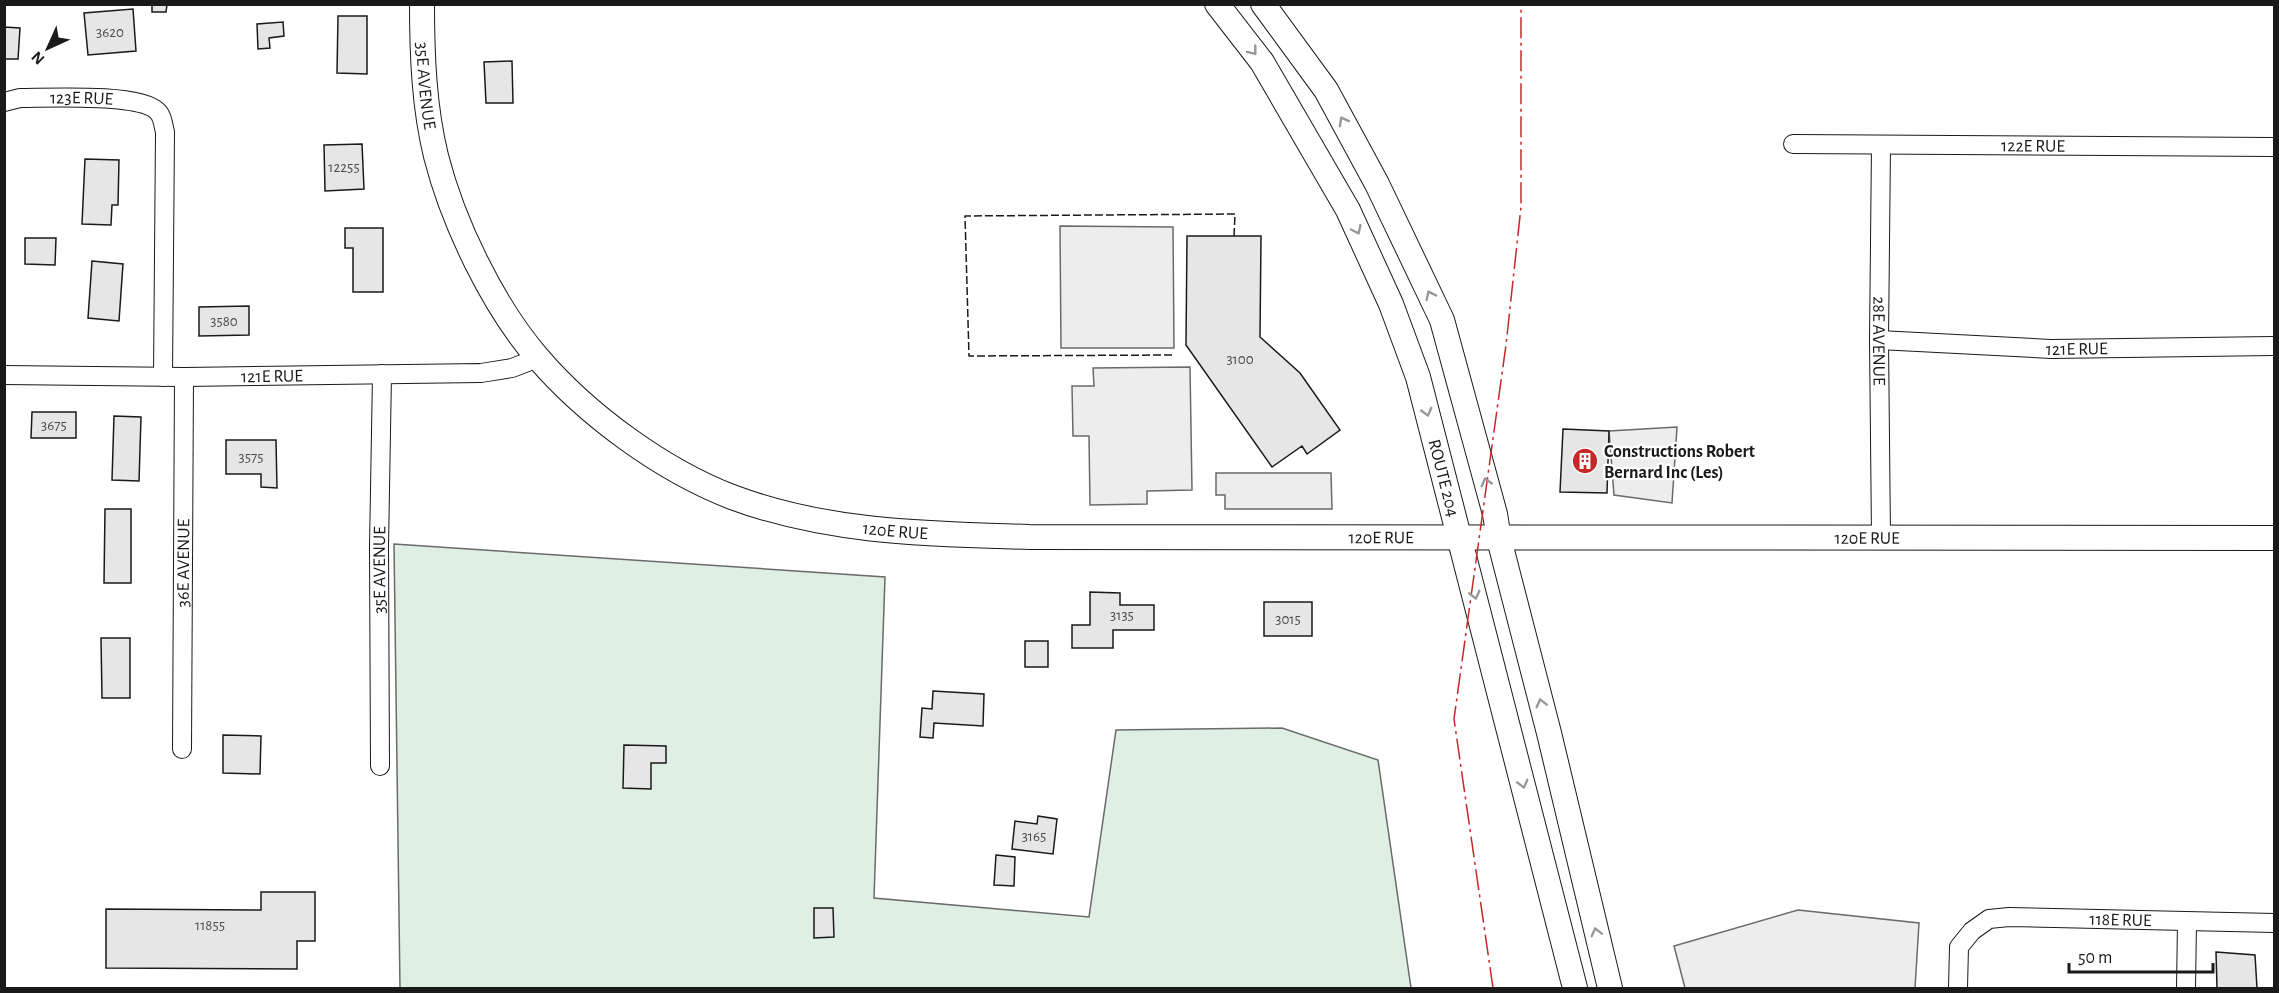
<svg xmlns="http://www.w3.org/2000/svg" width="2279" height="993" font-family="'Alegreya Sans',sans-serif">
<rect width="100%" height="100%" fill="#fff"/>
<!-- green -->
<path fill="#e0efe3" stroke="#6a6a6a" stroke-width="1.5" d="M394,544L885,577L874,898L1089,917L1116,730L1282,728L1378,760L1411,988H400Z"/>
<!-- parking -->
<path fill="#ededed" stroke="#6a6a6a" stroke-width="1.5" d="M1060,226L1173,227L1174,348H1061Z
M1190,367L1192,490L1147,491V504L1090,505L1089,436H1073L1072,386H1094L1093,368Z
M1677,427L1672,503L1614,495L1609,431Z
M1216,473H1331L1332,509H1225V495H1216Z
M1798,910L1919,923L1915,988H1685L1674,946Z"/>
<!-- building -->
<path fill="#e6e6e6" stroke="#1a1a1a" stroke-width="1.5" d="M152,4H167L166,12H152Z
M133,9L136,51L88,55L84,13Z
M338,16H367V74L337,73Z
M283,22L284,36L269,38L270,48L258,49L257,24Z
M4,27L20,28L18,59H4Z
M512,61L513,103H486L484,62Z
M362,144L364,189L325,191L324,145Z
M85,159L119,160L118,205H112L111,225L82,224Z
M345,228H383V292H353V248H345Z
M1187,236H1261L1260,337L1300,373L1340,430L1307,454L1302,446L1272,467L1186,345Z
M25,238H56L55,265L25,264Z
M92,261L123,264L119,321L88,318Z
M249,306V335L199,336V307Z
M32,412H76V438H31Z
M114,416L141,417L139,481L112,480Z
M1563,429L1609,431L1607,493L1560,492Z
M226,440H276L277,488L261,487V474H226Z
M105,509H131V583H104Z
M1090,592L1120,593V605H1154V630H1113V648H1072V625H1090Z
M1264,602H1312V636H1264Z
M101,638H130V698H102Z
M1025,641H1048V667H1025Z
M933,691L984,694L983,726L934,723L933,738L920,737L922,708L932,709Z
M223,735L261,736L260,774L223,773Z
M624,745L666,746V763H651V789L623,788Z
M1038,816L1057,819L1053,854L1012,849L1015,821L1037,824Z
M996,855L1015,857L1014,886L994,885Z
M261,892H315V941H297V969L106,968V909L261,910Z
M814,908H833L834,937L814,938Z
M2216,952L2255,955L2257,988H2217Z"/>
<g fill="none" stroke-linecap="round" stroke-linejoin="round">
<!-- street casing -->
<g stroke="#1a1a1a" stroke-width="20">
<g id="street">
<path id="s1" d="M4,102L20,98C48,98 139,93 157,111C163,116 163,125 165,132L163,377"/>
<path id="s2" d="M1793,144L2274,147"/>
<path id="s3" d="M1881,145L1879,340L1881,537"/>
<path id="s4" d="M1879,340L2051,349L2274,346"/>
<path id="s5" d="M4,375L184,377L481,373L512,368L538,358"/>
<path id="s6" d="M182,749L184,377"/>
<path id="s7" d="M380,766L379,547L382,374"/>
<path id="s8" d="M1958,988L1959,947L1972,931L1989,919L2009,917L2274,923"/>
<path d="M2186,988L2187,922"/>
</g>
</g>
<!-- secondary casing -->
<g stroke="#1a1a1a" stroke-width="26">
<g id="secondary">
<path id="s9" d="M422,4C422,55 424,107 436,156C453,223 493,306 538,358C587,415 662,470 732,497C828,533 929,534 1029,537L2274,538"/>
<path id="s10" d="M1217,4L1262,62L1348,210L1391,304L1418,377L1575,988"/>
<path d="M1263,4L1326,90L1377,184L1442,320L1495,514L1499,539L1549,733L1610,988"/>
</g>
</g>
<!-- street -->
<use href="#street" stroke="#fff" stroke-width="18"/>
<!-- secondary -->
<use href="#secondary" stroke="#fff" stroke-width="24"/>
<!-- fence -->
<path stroke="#1a1a1a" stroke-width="1.5" stroke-dasharray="8 3" stroke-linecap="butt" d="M1172,355L969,356L965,216L1235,214L1234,236"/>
<!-- power -->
<path stroke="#c62828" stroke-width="1.5" stroke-dasharray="21 4.5 3 4.5" stroke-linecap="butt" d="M1493,988L1454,719L1506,345L1521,207V4"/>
</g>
<!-- one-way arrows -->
<defs><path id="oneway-chevron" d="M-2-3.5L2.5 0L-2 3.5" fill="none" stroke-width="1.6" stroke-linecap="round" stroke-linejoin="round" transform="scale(1.5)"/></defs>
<g stroke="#989898">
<use href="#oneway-chevron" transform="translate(1253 51) rotate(52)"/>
<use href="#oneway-chevron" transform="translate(1343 121) rotate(-119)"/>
<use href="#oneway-chevron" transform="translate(1357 230) rotate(65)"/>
<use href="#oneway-chevron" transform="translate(1430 295) rotate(-116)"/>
<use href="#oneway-chevron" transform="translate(1427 412) rotate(75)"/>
<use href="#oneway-chevron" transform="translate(1486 482) rotate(-105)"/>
<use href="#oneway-chevron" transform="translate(1475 595) rotate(76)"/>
<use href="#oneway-chevron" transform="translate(1541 703) rotate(-104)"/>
<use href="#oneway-chevron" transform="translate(1523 784) rotate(76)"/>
<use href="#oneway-chevron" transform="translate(1596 932) rotate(-104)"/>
</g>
<!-- icons -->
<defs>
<g id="building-disc" transform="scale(1.35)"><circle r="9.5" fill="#c62828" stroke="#fff"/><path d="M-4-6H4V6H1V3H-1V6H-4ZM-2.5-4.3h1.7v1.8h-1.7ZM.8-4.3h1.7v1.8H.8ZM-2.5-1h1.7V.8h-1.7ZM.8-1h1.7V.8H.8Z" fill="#fff"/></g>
</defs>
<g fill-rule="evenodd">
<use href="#building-disc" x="1585" y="461"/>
</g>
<g text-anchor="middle" stroke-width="4.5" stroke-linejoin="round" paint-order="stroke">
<!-- number labels -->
<g font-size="15" fill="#4d4d4d">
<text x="110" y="37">3620</text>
<text x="344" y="172">12255</text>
<text x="224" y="326">3580</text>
<text x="1240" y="364">3100</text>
<text x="54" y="430">3675</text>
<text x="251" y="462">3575</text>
<text x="1122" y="620">3135</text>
<text x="1288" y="624">3015</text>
<text x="1034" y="841">3165</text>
<text x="210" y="930">11855</text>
</g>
<!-- street labels -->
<g font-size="18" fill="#1a1a1a" stroke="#fff">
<text dy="6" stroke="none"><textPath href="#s9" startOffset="82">35E AVENUE</textPath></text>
<text dy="6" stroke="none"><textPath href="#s1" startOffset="78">123E RUE</textPath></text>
<text dy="6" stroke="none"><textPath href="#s2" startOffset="240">122E RUE</textPath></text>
<text dy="6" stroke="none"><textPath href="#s3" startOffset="196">28E AVENUE</textPath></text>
<text dy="6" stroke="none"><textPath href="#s4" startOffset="198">121E RUE</textPath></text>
<text dy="6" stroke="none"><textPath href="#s5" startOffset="268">121E RUE</textPath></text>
<text dy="6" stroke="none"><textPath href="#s10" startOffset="530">ROUTE 204</textPath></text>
<text dy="6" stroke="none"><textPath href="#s9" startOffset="789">120E RUE</textPath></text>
<text dy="6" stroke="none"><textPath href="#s9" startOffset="1761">120E RUE</textPath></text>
<text dy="6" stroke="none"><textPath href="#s9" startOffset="1275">120E RUE</textPath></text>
<text dy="6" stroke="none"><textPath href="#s6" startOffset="186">36E AVENUE</textPath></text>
<text dy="6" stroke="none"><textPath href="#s7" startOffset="196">35E AVENUE</textPath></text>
<text dy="6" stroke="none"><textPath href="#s8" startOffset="214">118E RUE</textPath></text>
</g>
<!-- poi labels -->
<g font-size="18" font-weight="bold" fill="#1a1a1a" stroke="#fff" text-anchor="start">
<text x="1604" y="457">Constructions Robert<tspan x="1604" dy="21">Bernard Inc (Les)</tspan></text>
</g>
</g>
<!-- border -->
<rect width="2279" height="993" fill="none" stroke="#1a1a1a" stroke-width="12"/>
<!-- north arrow -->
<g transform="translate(48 48) rotate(225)" stroke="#ffffff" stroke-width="4.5" paint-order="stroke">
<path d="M0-4.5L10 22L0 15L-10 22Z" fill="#1a1a1a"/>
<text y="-9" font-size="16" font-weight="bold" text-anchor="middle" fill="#1a1a1a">N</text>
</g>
<!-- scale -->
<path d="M2069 963v9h144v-9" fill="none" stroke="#1a1a1a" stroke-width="3"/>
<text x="2078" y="963" font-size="18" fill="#1a1a1a" stroke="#ffffff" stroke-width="4.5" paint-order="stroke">50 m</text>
</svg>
